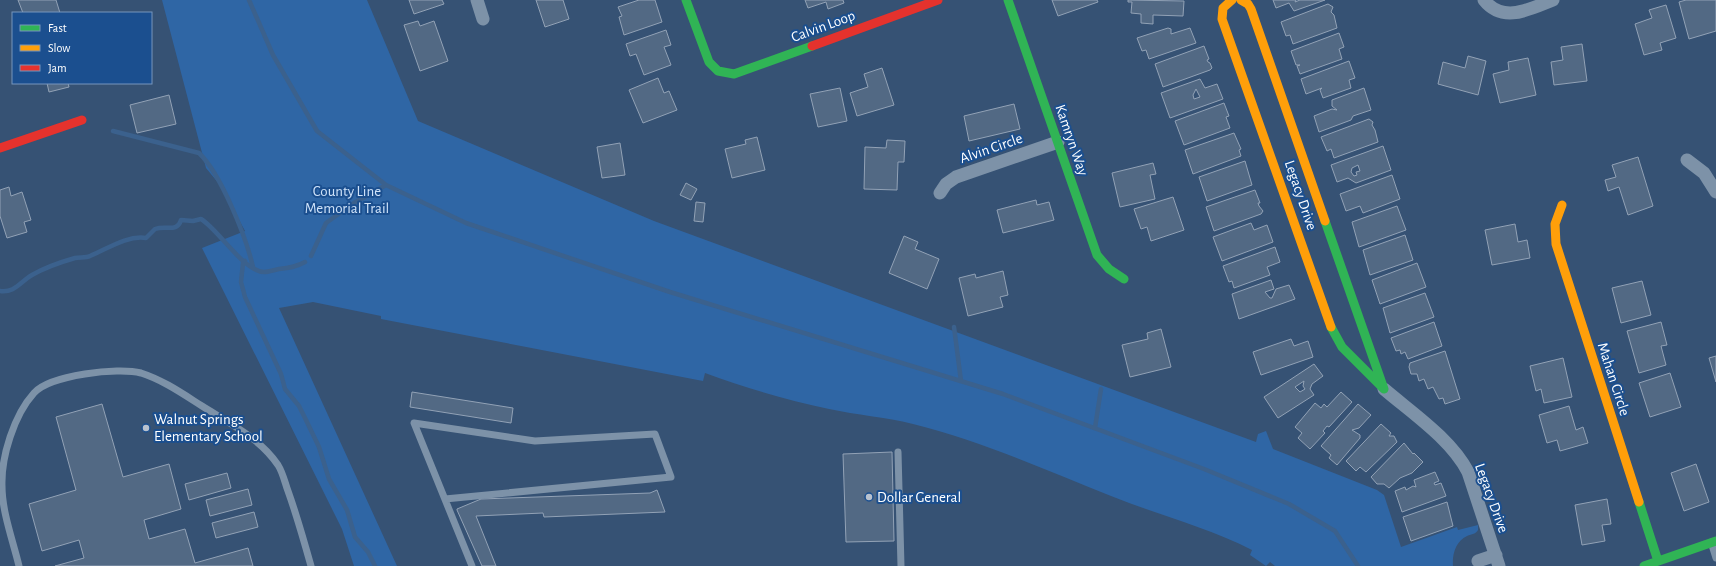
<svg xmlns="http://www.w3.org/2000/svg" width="1716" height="566" font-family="'Alegreya Sans',sans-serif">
<rect width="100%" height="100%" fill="#365274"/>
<!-- green -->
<path fill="#2f66a5" d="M162,0H367L418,121L654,221L1256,442L1258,434L1266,431L1273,449L1377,490L1384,495L1401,547L1457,527L1458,530L1478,525V530C1476,534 1472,534 1467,536C1456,541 1452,554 1453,566H1275L1270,562L1266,566L1250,555L1252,550C1207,527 1158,515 1111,496C1046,470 981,441 913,424C885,417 857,415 829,409C787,400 745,388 705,373L703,381L381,319V316L313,302L279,308L397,566H354L342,529L202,248L245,231L220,185L206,168Z"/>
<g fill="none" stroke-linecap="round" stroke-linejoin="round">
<!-- stream -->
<path stroke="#3b618d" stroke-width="4.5" d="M249,0L273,55L317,131L386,185L466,223L670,292L1003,394L1204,469L1289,504L1335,531L1358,566
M113,131L199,153C221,174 246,237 253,267
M311,256L326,223L354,203L386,185
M245,261L243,263L241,282L245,297L281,374L285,389L299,406L306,420L319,447L329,479L347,510L355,537L368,552L375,566
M0,291C15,293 20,282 32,275C44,268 61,262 75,258C80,257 86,258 90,256C107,249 127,235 146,238L155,229C166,225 177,233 181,220L193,221L201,219C219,230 243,271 264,272C268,272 274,270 279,269C289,268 296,267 305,262
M954,327L961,381
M1095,428L1101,389"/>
</g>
<!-- building -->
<path fill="#526984" stroke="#92a2b6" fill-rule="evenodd" d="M18,0H56L60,13H23Z
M409,0H442L444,4L414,14Z
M536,0H563L569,19L545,27Z
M639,0H655L662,22L624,35L619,17L622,16L618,7Z
M805,0H843L844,3L828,9L826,2L808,8Z
M1052,0H1097L1098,2L1058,16Z
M1128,0L1184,1L1183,16L1153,15V24L1141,23V14L1131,13L1132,2H1128Z
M1273,0H1296L1295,2L1300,0H1325L1294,11L1289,3L1276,8Z
M1686,0H1716V31L1689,39L1679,2Z
M1328,4L1333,7L1331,12L1334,15L1337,28L1293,44L1290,35L1286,36L1281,22Z
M1666,5L1676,38L1660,43L1662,50L1644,55L1635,24L1652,18L1649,10Z
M418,21L420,26L434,21L448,61L420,71L404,25Z
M1168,28L1171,29V34L1190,28L1196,43L1149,59L1146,50L1142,51L1137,38Z
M666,30L671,45L664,47L671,65L644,75L636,54L630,56L626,44Z
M1339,33L1344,47L1339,49L1342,59L1300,74L1297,66L1300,65H1296L1291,51Z
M1582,44L1587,81L1554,85L1551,62L1563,60L1561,47Z
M1204,46L1209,59L1207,60L1208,62L1210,63L1212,68L1210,70L1163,87L1155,64Z
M1468,56L1486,61L1478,95L1438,84L1443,62L1465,68Z
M1528,58L1536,95L1500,103L1493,74L1509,70L1508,62Z
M1349,61L1355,78L1349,80L1351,88L1323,98L1320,90L1322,88L1306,94L1301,79Z
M882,68L894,105L857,116L850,93L868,87L864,74Z
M658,78L664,93L669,91L677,110L643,123L629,90Z
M1200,79L1205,88L1217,84L1223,99L1170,118L1161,93ZM1196,89L1200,97L1194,99L1193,95Z
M47,83H68L69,87L49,92Z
M840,88L847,121L818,127L810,94Z
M1364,88L1371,110L1353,116L1351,120L1319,132L1314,116L1332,109L1337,110L1332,106V100Z
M169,95L176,124L137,133L130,105Z
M1224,103L1229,116L1226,117L1230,128L1184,145L1175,121Z
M1014,104L1020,129L969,141L964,116Z
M1369,119L1373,122L1372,125L1375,130L1378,142L1334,158L1331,149L1327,151L1321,137Z
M1234,133L1241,149L1239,150L1241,156L1193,174L1185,150Z
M757,137L765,170L732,178L725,149L746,144L745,140Z
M887,140L905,141L904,162H898L897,190L864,189L865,147L886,148Z
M620,143L625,175L602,178L597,147Z
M1383,146L1391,170L1356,183L1348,178L1337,182L1331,165ZM1358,165L1360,171L1356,172L1357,175L1354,176L1351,172L1352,168Z
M1638,157L1653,206L1628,215L1619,187L1608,191L1605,180L1616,177L1612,165Z
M1245,161L1252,185L1207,201L1199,177Z
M1153,163L1156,174L1150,175L1155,199L1120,207L1112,173Z
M1392,175L1400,199L1363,213L1360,206L1346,211L1340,194Z
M686,183L697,189L691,200L680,195Z
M9,187L11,196L22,192L31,220L24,222L27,232L7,238L0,216V190Z
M1255,190L1260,203H1258L1259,206L1263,211L1261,214L1214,231L1206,207Z
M1173,197L1184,230L1151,241L1147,227L1141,229L1134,209Z
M1036,200L1037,205L1049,202L1054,220L1003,233L997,210Z
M696,202L705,203L703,222L694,221Z
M1397,206L1406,230L1359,247L1352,222Z
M1251,223L1254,230L1267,225L1273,242L1222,261L1213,237Z
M1515,224L1518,242L1527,240L1530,258L1492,265L1485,230Z
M1405,235L1413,260L1370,275L1363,250Z
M904,236L918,242L915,249L939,259L927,289L889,273Z
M1275,247L1280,262L1267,267L1270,275L1234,288L1232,281L1229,282L1223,266Z
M1417,263L1426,287L1380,304L1372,280Z
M1003,271L1008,295L1000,297L1003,307L968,316L959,278L975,274L976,278Z
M1271,280L1274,289L1265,292L1270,298H1272L1276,289L1289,285L1295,299L1239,319L1232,294Z
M1642,281L1651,315L1621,323L1612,288Z
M1425,293L1434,317L1390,333L1383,308Z
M1434,322L1442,346L1408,359L1405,352L1401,354L1400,350L1396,351L1391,338Z
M1661,322L1667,345L1661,346L1666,365L1639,373L1627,331Z
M1161,329L1171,367L1130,377L1122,345L1148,339L1147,333Z
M1291,339L1294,346L1308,341L1313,357L1261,375L1253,352Z
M1445,351L1460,399L1445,404L1443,398L1439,399L1433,387L1428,389L1424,379L1419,381L1417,374H1411L1409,367L1410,363Z
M1716,356V382L1709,358Z
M1563,358L1572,397L1544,403L1541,389L1536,391L1530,366Z
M1314,364L1323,376L1312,384L1310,389L1314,395L1278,418L1264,397ZM1304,381L1303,386L1305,389L1300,392L1295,387Z
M1670,373L1681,407L1650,417L1639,383Z
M412,392L513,408L511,423L410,407Z
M1341,392L1352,402L1329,427L1327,426L1323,431L1325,433L1310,449L1298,438L1302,433L1295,427L1315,403L1321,408L1324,404L1327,407Z
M102,404L123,477L169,464L181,509L144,520L149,539L185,529L195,563L248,548L253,566H55L84,558L79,540L42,551L29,504L76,490L56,417Z
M1358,404L1371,415L1359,428L1352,430L1360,435V438L1337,465L1329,458L1331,455L1321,446Z
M1569,406L1576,430L1583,427L1588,443L1560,451L1557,440L1547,443L1539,415Z
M1381,424L1391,433L1389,436H1394L1397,442L1366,472L1360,467L1356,471L1346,461Z
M1404,443L1413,454L1414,453L1423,462L1412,473L1400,478L1389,488L1384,484H1377L1371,477Z
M892,452L894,541L846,542L843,454Z
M1696,464L1709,502L1684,511L1671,473Z
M1435,472L1439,481L1434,483L1435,485L1441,483L1446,496L1402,512L1395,491L1405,487L1406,490L1413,486L1416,487L1414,480Z
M227,473L231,488L189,500L185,484Z
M248,489L252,505L210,516L206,500Z
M657,490L665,512L544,517L543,513L476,516L496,566H482L457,510V509L481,499L650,493Z
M1607,499L1611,524L1602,525L1605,541L1582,545L1575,505Z
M1447,502L1453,526L1411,541L1403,517Z
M254,512L258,527L216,538L212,523Z"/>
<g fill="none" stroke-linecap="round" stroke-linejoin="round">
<!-- lane -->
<path stroke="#7d92a8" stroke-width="7" d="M898,452L901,566
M445,499L671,477L655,434L535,441L414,423L472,566
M1711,542L1716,558
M19,566C13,541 2,512 2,486C1,457 14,415 34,393C50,375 118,367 141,373C163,380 183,394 202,406C229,423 260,438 278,465C283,473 285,483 288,491C297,516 304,541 311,566"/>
<!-- street -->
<path stroke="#7d92a8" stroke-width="13" d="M477,0L483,19
M1484,0C1503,24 1530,9 1553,0
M1687,160L1704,173L1716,192
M940,193L946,184L956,177L1058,142
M1384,389C1412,413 1451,439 1468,472L1499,566
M1478,561L1496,555"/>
<!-- fast -->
<path stroke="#30b455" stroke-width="9" d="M686,0L709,62L718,71L734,74L812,46
M1008,0L1097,255L1109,269L1124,279
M1325,221L1384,389L1342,347L1331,327
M1639,502L1658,561
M1644,566L1716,541"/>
<!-- slow -->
<path stroke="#ff9f0a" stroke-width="9" d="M1232,0L1223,8L1222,19L1331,327
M1241,0L1248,4L1251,9L1325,221
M1562,205L1555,224L1556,244L1639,502"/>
<!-- jam -->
<path stroke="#e5322d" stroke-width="9" d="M812,46L938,0
M0,148L82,120"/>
</g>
<!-- markers -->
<g fill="#b9c2ce" stroke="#1b4f8f" stroke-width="1.5">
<circle cx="146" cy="428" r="4"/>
<circle cx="869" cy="497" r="4"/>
</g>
<g text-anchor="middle" stroke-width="4" stroke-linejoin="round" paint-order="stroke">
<!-- street labels -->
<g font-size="15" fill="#fff" stroke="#1b4f8f">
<text transform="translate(823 26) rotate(-20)" y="5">Calvin Loop</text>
<text transform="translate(1072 140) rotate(71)" y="5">Kamryn Way</text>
<text transform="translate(991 148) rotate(-19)" y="5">Alvin Circle</text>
<text transform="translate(1301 195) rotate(71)" y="5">Legacy Drive</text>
<text transform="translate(1614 379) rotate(72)" y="5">Mahan Circle</text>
<text transform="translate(1492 498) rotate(70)" y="5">Legacy Drive</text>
</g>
<!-- park labels -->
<g font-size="15" fill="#cfe3fa" stroke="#1b4f8f">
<text x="347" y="196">County Line<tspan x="347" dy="17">Memorial Trail</tspan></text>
</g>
<!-- poi labels -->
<g font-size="15" fill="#fff" stroke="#1b4f8f" text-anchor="start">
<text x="154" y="424">Walnut Springs<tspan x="154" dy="17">Elementary School</tspan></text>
<text x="877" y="502">Dollar General</text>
</g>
</g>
<!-- legend -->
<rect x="12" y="12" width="140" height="72" fill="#1b4f8f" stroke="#7695bc"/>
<rect x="20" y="25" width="20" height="6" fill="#30b455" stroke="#7695bc"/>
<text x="48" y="32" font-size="12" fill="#ffffff">Fast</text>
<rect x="20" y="45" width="20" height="6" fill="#ff9f0a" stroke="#7695bc"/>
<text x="48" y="52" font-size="12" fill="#ffffff">Slow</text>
<rect x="20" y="65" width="20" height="6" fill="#e5322d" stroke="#7695bc"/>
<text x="48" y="72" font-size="12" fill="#ffffff">Jam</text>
</svg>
